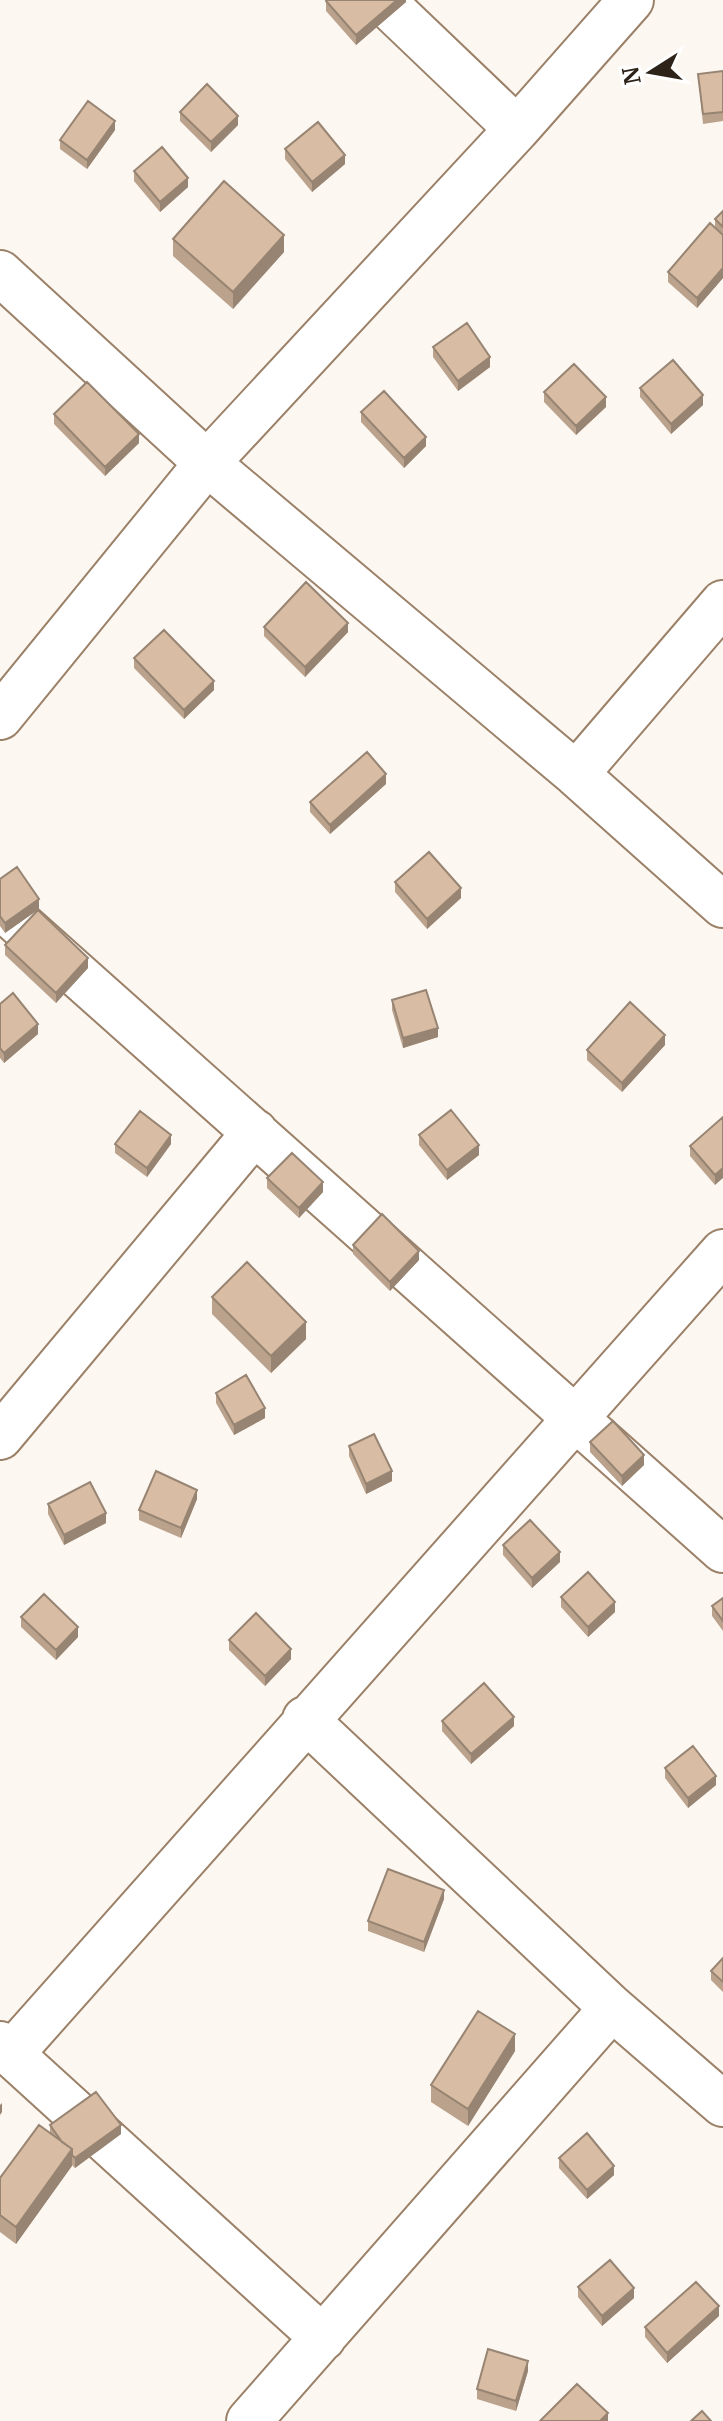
<svg xmlns="http://www.w3.org/2000/svg" width="723" height="2421" font-family="Merriweather,serif">
<rect width="100%" height="100%" fill="#fdf7f2"/>
<g fill="none" stroke-linecap="round" stroke-linejoin="round">
<!-- minor casing -->
<g stroke="#9b8168" stroke-width="48">
<path id="minor" d="M382,0L517,129
M0,273L207,463L576,774L723,905
M0,717L207,463L517,129L631,0
M576,774L723,603
M0,906L723,1550
M0,1437L255,1132
M305,1719L612,2008L723,2104
M0,2044L323,2338
M11,2054L723,1252
M249,2421L612,2008"/>
</g>
<!-- minor -->
<use href="#minor" stroke="#fff" stroke-width="44"/>
</g>
<!-- wall -->
<path fill="#baa28c" d="M406,0V2L356,45L326,11V1Z
M723,71V121L703,124L698,74Z
M180,112L238,125L211,152L180,121Z
M115,130L87,169L60,149V140Z
M285,149L345,164L312,192L285,159Z
M134,171L188,187L160,212L134,181Z
M723,211V278L697,308L668,282V272L715,228V219Z
M173,239L284,252L233,309L173,256Z
M433,347L490,367L458,391L433,357Z
M640,388L703,405L671,434L640,397Z
M544,392L606,407L576,435L544,402Z
M361,412L426,446L404,468L361,422Z
M54,414L139,443L105,476L54,424Z
M264,627L348,632L305,677L264,636Z
M134,658L214,690L184,719L134,668Z
M386,784L330,834L310,812V802Z
M0,879L39,909L5,933L0,926Z
M395,882L461,898L427,929L395,892Z
M5,945L88,968L56,1003L5,955Z
M392,1000L438,1037L403,1048L392,1010Z
M0,1004L38,1034L4,1063L0,1058Z
M665,1045L622,1092L587,1060V1050Z
M723,1117L715,1185L690,1156V1146Z
M419,1135L479,1155L447,1180L419,1145Z
M115,1144H171L147,1177L115,1153Z
M267,1178L323,1192L299,1218L267,1188Z
M353,1245L419,1260L390,1291L353,1254Z
M212,1297L306,1339L271,1373L212,1314Z
M216,1393L265,1418L234,1435L216,1403Z
M590,1442L644,1465L622,1486L590,1452Z
M349,1446L392,1481L366,1494L349,1456Z
M197,1499L181,1538L139,1520V1510Z
M48,1504L106,1523L64,1545L48,1514Z
M503,1545L560,1562L532,1588L503,1555Z
M561,1597L615,1612L588,1637L561,1607Z
M723,1598V1631L712,1616V1606Z
M21,1617L78,1637L56,1660L21,1627Z
M229,1640L291,1659L265,1686L229,1650Z
M442,1721L514,1726L471,1764L442,1731Z
M665,1768L716,1785L688,1808L665,1778Z
M444,1899L424,1952L368,1931V1921Z
M723,1958V1992L711,1980V1971Z
M515,2051L468,2126L431,2102V2085Z
M50,2125L121,2134L75,2168L72,2165L16,2244L0,2232V2178L50,2133Z
M559,2158L614,2175L587,2199L559,2168Z
M578,2287L634,2298L602,2326L578,2297Z
M719,2316L667,2363L645,2337V2327Z
M528,2371L516,2411L477,2399V2389Z"/>
<!-- shaded-wall -->
<path fill="#978472" d="M397,0H406V2L356,45V35Z
M238,116V125L211,152V142Z
M115,121V130L87,169V160Z
M345,155V164L312,192V182Z
M188,178V187L160,212V202Z
M284,235V252L233,309V292Z
M723,268V278L697,308V298Z
M490,357V367L458,391V381Z
M703,395V405L671,434V424Z
M606,397V407L576,435V426Z
M139,434V443L105,476V467Z
M426,437V446L404,468V458Z
M348,623V632L305,677V667Z
M214,681V690L184,719V710Z
M386,774V784L330,834V825Z
M461,888V898L427,929V919Z
M39,899V909L5,933V923Z
M88,958V968L56,1003V993Z
M38,1024V1034L4,1063V1053Z
M438,1028V1037L403,1048V1038Z
M665,1035V1045L622,1092V1083Z
M171,1135V1144L147,1177V1168Z
M479,1145V1155L447,1180V1170Z
M723,1168V1178L715,1185V1175Z
M323,1182V1192L299,1218V1208Z
M419,1251V1260L390,1291V1282Z
M306,1322V1339L271,1373V1356Z
M265,1408V1418L234,1435V1425Z
M644,1455V1465L622,1486V1476Z
M392,1471V1481L366,1494V1484Z
M197,1490V1499L181,1538V1528Z
M106,1513V1523L64,1545V1535Z
M560,1552V1562L532,1588V1578Z
M615,1602V1612L588,1637V1627Z
M78,1627V1637L56,1660V1650Z
M291,1649V1659L265,1686V1676Z
M514,1717V1726L471,1764V1754Z
M716,1776V1785L688,1808V1798Z
M444,1890V1899L424,1952V1942Z
M515,2034V2051L468,2126V2109Z
M2,2103V2112L0,2115V2105Z
M121,2125V2134L75,2168V2158Z
M72,2149V2166L16,2244V2227Z
M614,2166V2175L587,2199V2190Z
M634,2288V2298L602,2326V2316Z
M719,2306V2316L667,2363V2353Z
M528,2361V2371L516,2411V2401Z
M608,2413V2421H600Z"/>
<!-- building -->
<path fill="#d8bca3" stroke="#978472" stroke-width="2" d="M327,0H397L356,35L326,1Z
M723,71V112L703,114L698,74Z
M207,84L238,116L211,142L180,112Z
M88,101L115,121L87,160L60,140Z
M318,122L345,155L312,182L285,149Z
M162,147L188,178L160,202L134,171Z
M224,181L284,235L233,292L173,239Z
M723,211V227L715,219Z
M710,223L723,235V268L697,298L668,272Z
M467,323L490,357L458,381L433,347Z
M673,360L703,395L671,424L640,388Z
M574,364L606,397L576,426L544,392Z
M87,382L139,434L105,467L54,414Z
M384,391L426,437L404,458L361,412Z
M306,582L348,623L305,667L264,627Z
M164,630L214,681L184,710L134,658Z
M367,752L386,774L330,825L310,802Z
M429,852L461,888L427,919L395,882Z
M17,867L39,899L5,923L0,916V879Z
M38,910L88,958L56,993L5,945Z
M426,990L438,1028L403,1038L392,1000Z
M13,993L38,1024L4,1053L0,1048V1004Z
M630,1002L665,1035L622,1083L587,1050Z
M451,1110L479,1145L447,1170L419,1135Z
M140,1111L171,1135L147,1168L115,1144Z
M723,1117V1168L715,1175L690,1146Z
M292,1153L323,1182L299,1208L267,1178Z
M382,1214L419,1251L390,1282L353,1245Z
M247,1262L306,1322L271,1356L212,1297Z
M246,1375L265,1408L234,1425L216,1393Z
M613,1421L644,1455L622,1476L590,1442Z
M374,1434L392,1471L366,1484L349,1446Z
M156,1471L197,1490L181,1528L139,1510Z
M90,1482L106,1513L64,1535L48,1504Z
M530,1520L560,1552L532,1578L503,1545Z
M588,1572L615,1602L588,1627L561,1597Z
M44,1594L78,1627L56,1650L21,1617Z
M723,1598V1621L712,1606Z
M256,1613L291,1649L265,1676L229,1640Z
M484,1683L514,1717L471,1754L442,1721Z
M693,1746L716,1776L688,1798L665,1768Z
M388,1869L444,1890L424,1942L368,1921Z
M723,1958V1982L711,1971Z
M478,2011L515,2034L468,2109L431,2085Z
M96,2092L121,2125L75,2158L72,2155V2149L62,2142L50,2125Z
M39,2125L72,2149L16,2227L0,2215V2178Z
M587,2133L614,2166L587,2190L559,2158Z
M610,2260L634,2288L602,2316L578,2287Z
M696,2282L719,2306L667,2353L645,2327Z
M488,2349L528,2361L516,2401L477,2389Z
M577,2384L608,2413L600,2421H540Z
M702,2411L711,2421H691Z"/>
<!-- north arrow -->
<g transform="translate(651 72) rotate(259)" stroke="#ffffff" stroke-width="6" paint-order="stroke">
<path d="M0-6L14 30L0 20L-14 30Z" fill="#2e2319"/>
<text y="-12" font-size="22" font-weight="bold" text-anchor="middle" fill="#2e2319">N</text>
</g>
</svg>
